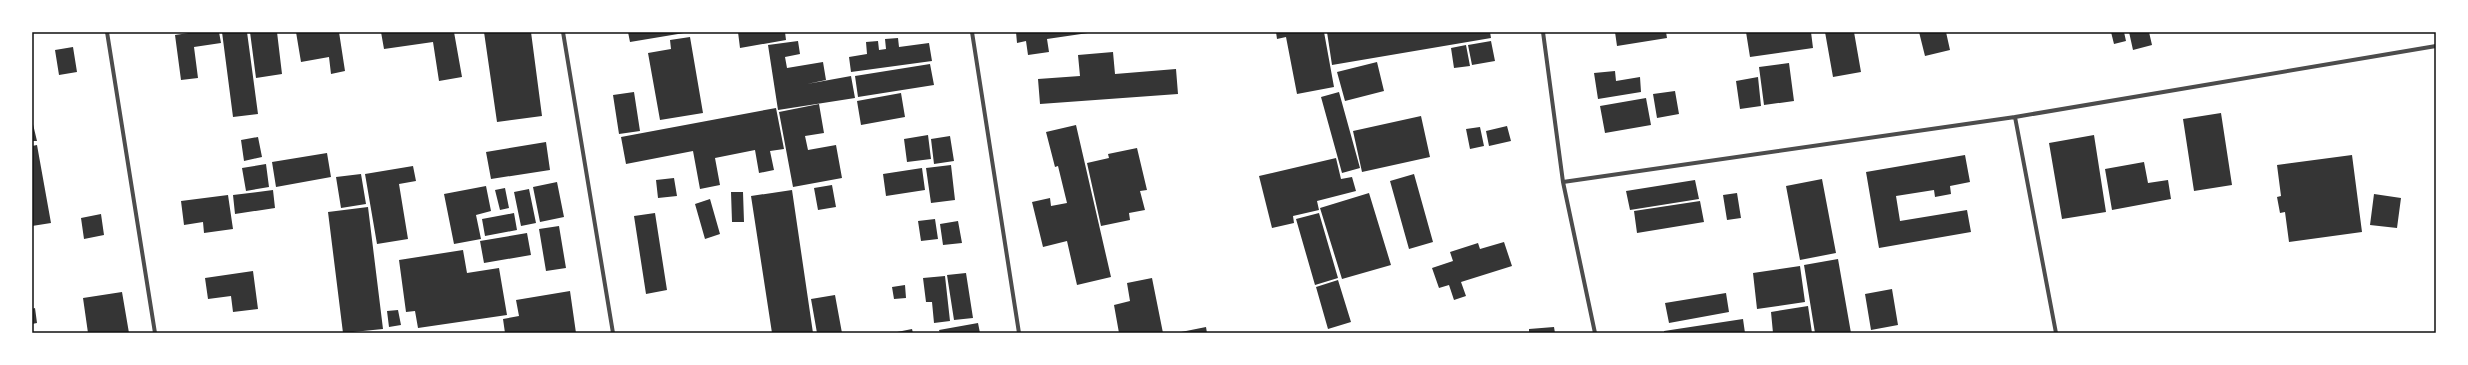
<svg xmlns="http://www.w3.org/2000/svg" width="2468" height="365" font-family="Mulish,sans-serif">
<rect width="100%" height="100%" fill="#fff"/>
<!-- building -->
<path fill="#353535" d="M195,32H219L221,43L194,47L198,78L181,80L175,35Z
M222,32H247L258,114L233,117Z
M250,32H277L282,74L256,78Z
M296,32H339L345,71L331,74L329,57L301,62Z
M381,32H454L462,77L439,81L433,42L384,49Z
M484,32H531L542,116L497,122Z
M628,32H684V33L630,42Z
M738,32H785L786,40L740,48Z
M1016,32H1088V33L1047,39L1049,52L1028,55L1026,41L1017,43Z
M1276,32H1324L1334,87L1297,94L1286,37L1277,39Z
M1327,32H1490L1491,38L1332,65Z
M1615,32H1666L1667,38L1617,46Z
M1746,32H1811L1813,48L1750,57Z
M1825,32H1854L1861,72L1833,77Z
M1919,32H1946L1950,50L1925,56Z
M2111,32H2124L2126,41L2114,44Z
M2129,32H2149L2152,45L2133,50Z
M690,37L703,113L660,120L648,53L671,49L670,40Z
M898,38L899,47L929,43L932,61L851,72L849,57L867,54L866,42L878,41L879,50L886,49L885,39Z
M798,41L800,54L785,57L787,68L823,62L826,80L807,84L851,76L855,98L778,110L768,45Z
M1491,41L1495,61L1472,65L1468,45Z
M1466,45L1470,66L1454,68L1451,48Z
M73,47L77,72L59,75L55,50Z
M1113,52L1115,74L1176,69L1178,94L1040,104L1038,79L1080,76L1078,55Z
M1377,62L1384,91L1345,101L1337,72Z
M1789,63L1794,101L1764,105L1759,67Z
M930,64L934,85L858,97L855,76Z
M1615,71L1616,81L1640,77L1641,92L1598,99L1594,73Z
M1758,77L1761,106L1740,109L1736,81Z
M1675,91L1679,114L1657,118L1653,94Z
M634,92L640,131L619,134L613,95Z
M1339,92L1360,168L1342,173L1321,97Z
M901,93L905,117L861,125L857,101Z
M1646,98L1651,125L1605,133L1600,106Z
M819,104L824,133L805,136L808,150L836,145L842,178L793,187L779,112Z
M776,108L784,149L770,151L774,170L759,173L755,150L715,158L720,185L700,189L693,151L626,164L621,137Z
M2221,113L2232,185L2194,191L2183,119Z
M1421,116L1430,157L1362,172L1353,131Z
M32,120L37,141H32Z
M1076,125L1111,277L1077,285L1067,241L1043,247L1032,202L1050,198L1051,206L1067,203L1058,166L1055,167L1046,132Z
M1507,126L1511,141L1489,146L1486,131Z
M1480,127L1484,146L1470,149L1466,129Z
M928,135L931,159L907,162L904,139Z
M2094,135L2106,212L2062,219L2049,143Z
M950,136L954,161L934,164L931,139Z
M258,137L262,157L244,161L241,140Z
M546,142L550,170L491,179L486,152Z
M37,145L51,223L32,226V146Z
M1137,148L1147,190L1140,191L1145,210L1129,213L1130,220L1101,226L1087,163L1109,158L1108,154Z
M327,153L331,177L276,187L272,162Z
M1965,155L1970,182L1950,186L1951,194L1935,197L1934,190L1896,196L1900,221L1967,210L1971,232L1879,248L1866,172Z
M2352,155L2362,232L2289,242L2285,212L2280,213L2277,197L2281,196L2277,165Z
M1336,158L1341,179L1352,177L1356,191L1317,201L1319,210L1293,216L1294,223L1272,228L1259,176Z
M2144,162L2148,183L2168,180L2171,199L2112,210L2105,169Z
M266,164L269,187L246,191L242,168Z
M951,165L955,200L931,203L926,168Z
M413,166L416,181L399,184L408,239L377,244L365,174Z
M922,168L925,190L886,196L883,174Z
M361,174L366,204L341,208L336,177Z
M1414,174L1433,242L1409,249L1390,181Z
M674,178L677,196L658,198L656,180Z
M1822,179L1836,253L1800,260L1786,186Z
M1695,180L1699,199L1630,210L1626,191Z
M557,182L564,217L540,222L533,187Z
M832,185L836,207L818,210L814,188Z
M486,186L491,211L476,215L481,239L454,244L444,194Z
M505,188L509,208L500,210L495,190Z
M529,189L536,223L521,226L514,192Z
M273,190L275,208L235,214L233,195Z
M792,190L813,333H772L751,196Z
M731,192H743L744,222H732Z
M1369,193L1391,265L1342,279L1320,208Z
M1737,193L1741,218L1727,220L1723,195Z
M2374,194L2401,198L2397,228L2370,225Z
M228,195L233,229L204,233L203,222L184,225L181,201Z
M710,199L720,234L705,239L695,204Z
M1700,201L1704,222L1637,233L1634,211Z
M368,207L383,329L343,333L328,212Z
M514,213L517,230L485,236L482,219Z
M655,213L667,290L646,294L634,216Z
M1319,213L1338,278L1315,285L1296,219Z
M101,214L104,235L84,239L81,218Z
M935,219L938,239L921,241L918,221Z
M958,221L962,243L943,245L940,224Z
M559,226L566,268L546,271L539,229Z
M527,233L531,255L484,263L480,241Z
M1504,242L1512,266L1461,282L1466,296L1454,300L1449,285L1439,288L1432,268L1453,261L1450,252L1478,243L1480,249Z
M463,250L467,273L499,268L507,315L418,328L415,311L406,312L399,260Z
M1838,259L1851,333H1815L1804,265Z
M1800,266L1805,302L1757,309L1753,273Z
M253,271L258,309L233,312L231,296L208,299L205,278Z
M966,273L973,318L954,320L947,275Z
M945,276L950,321L934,323L932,302H926L923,278Z
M1152,278L1163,333H1119L1114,305L1130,301L1127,283Z
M1338,280L1351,322L1328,329L1316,287Z
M905,285L906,298L894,299L892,287Z
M1892,289L1898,325L1871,330L1865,294Z
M570,291L576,333H505L503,319L519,316L516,300Z
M122,292L129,333H88L83,298Z
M1726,293L1729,312L1669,323L1665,303Z
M835,295L842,333H817L811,299Z
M1808,306L1812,333H1773L1771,312Z
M35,308L37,323L32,324V309Z
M398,310L401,325L389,327L387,311Z
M1743,319L1745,333H1664V331Z
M978,323L980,333H940L939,330Z
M1206,327L1207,333H1181V332Z
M1554,327L1555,333H1529V329Z
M912,329L913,333H897V332Z"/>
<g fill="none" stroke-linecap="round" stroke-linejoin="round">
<!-- minor -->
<path stroke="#4c4c4c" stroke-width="4" d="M107,32L155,333
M563,32L613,333
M972,32L1019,333
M1543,32L1563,182L1595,333
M2015,117L2056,333
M1563,182L2015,117L2436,46"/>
</g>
<!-- border -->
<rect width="2468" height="365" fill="none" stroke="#ffffff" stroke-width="66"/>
<rect x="33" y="33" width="2402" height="299" fill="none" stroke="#111" stroke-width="1.5"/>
</svg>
